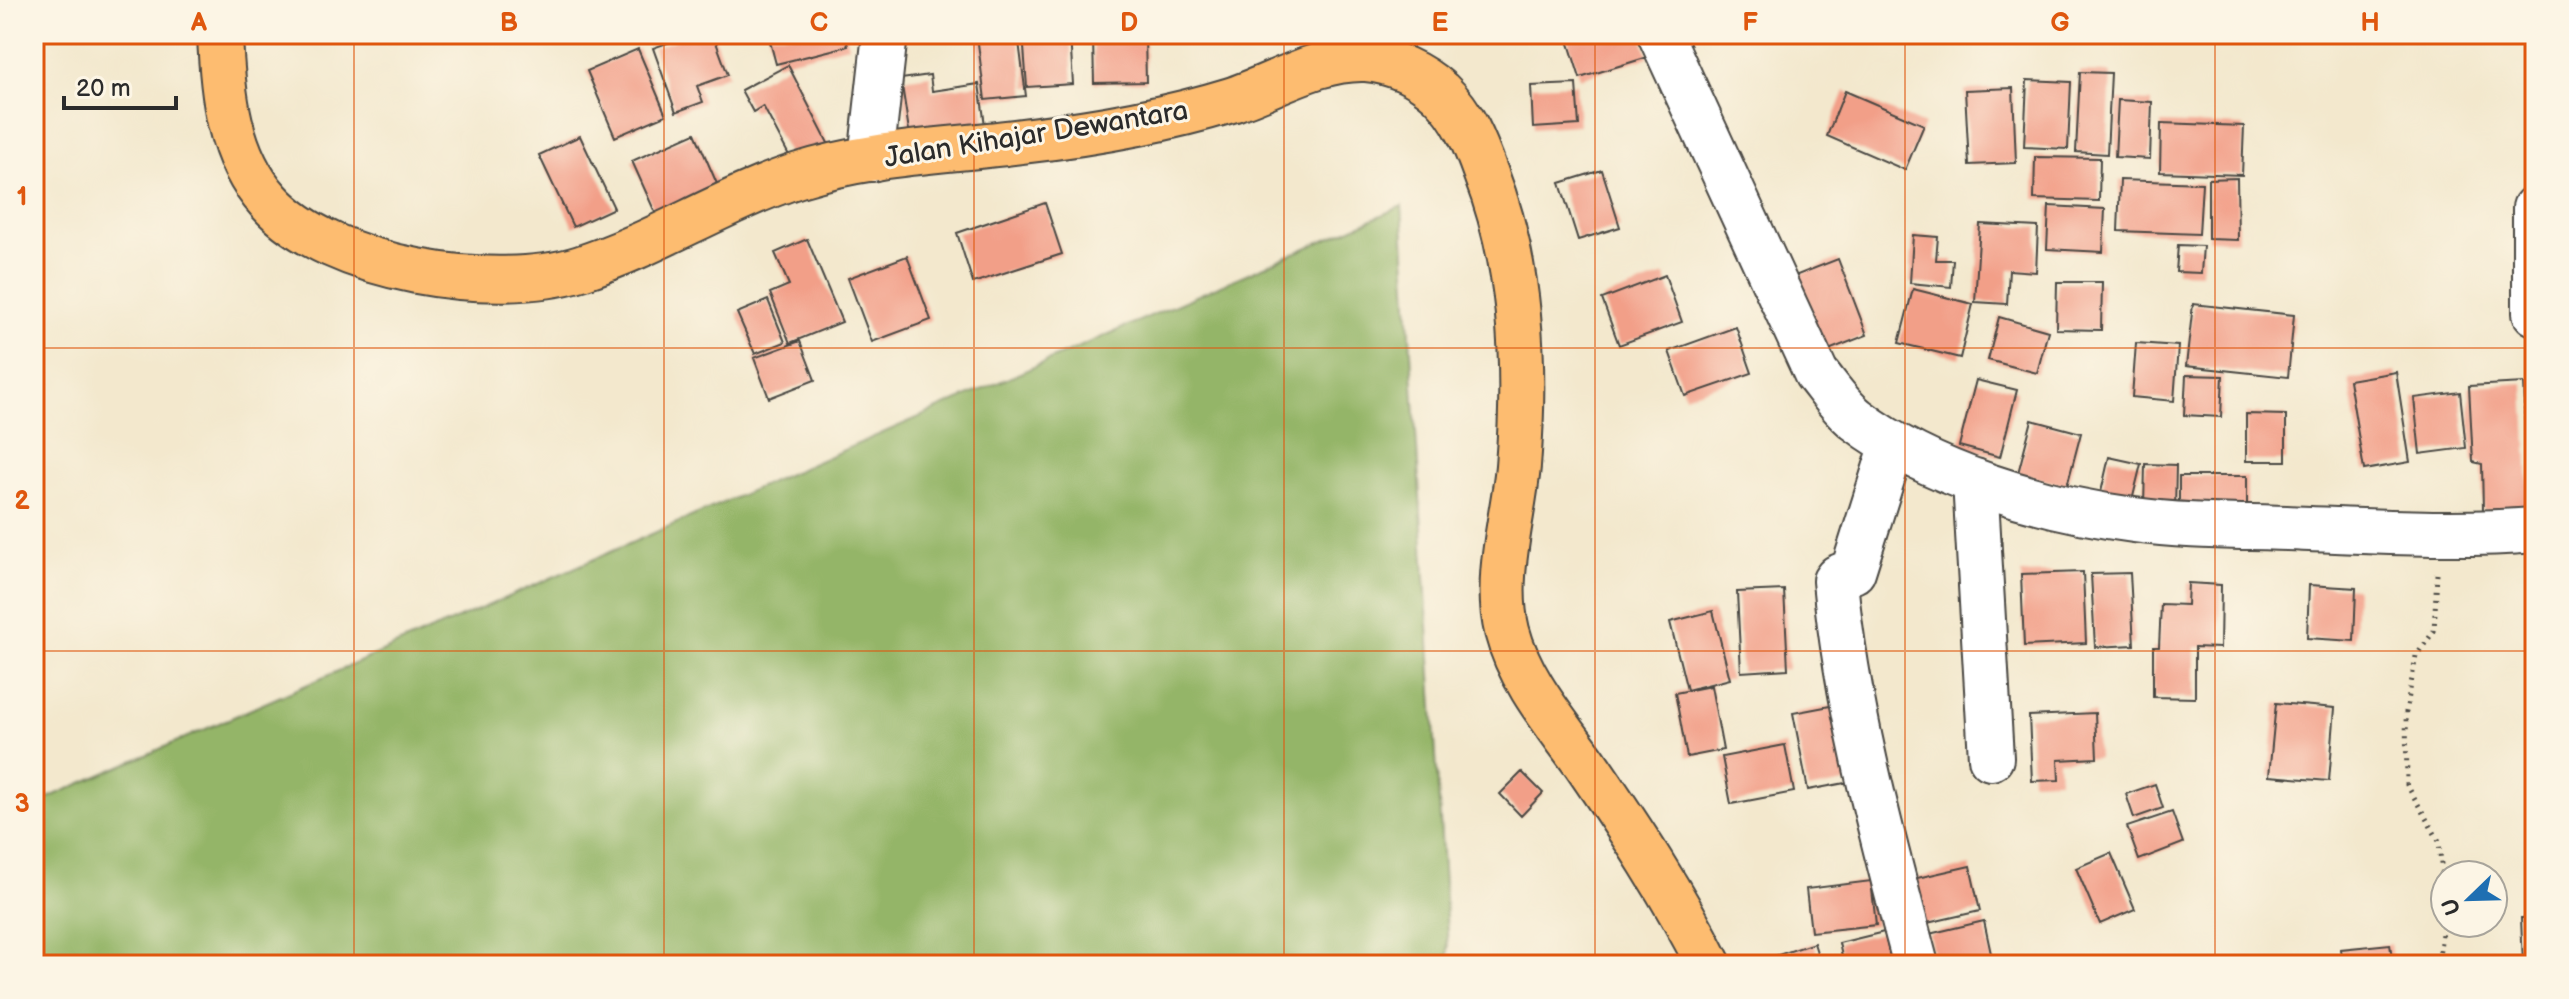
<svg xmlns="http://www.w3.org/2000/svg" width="2569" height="999" font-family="'Balsamiq Sans',sans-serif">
<rect width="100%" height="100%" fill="#fcf5e5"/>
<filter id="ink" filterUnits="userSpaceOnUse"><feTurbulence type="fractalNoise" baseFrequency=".0125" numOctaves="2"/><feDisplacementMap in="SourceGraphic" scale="16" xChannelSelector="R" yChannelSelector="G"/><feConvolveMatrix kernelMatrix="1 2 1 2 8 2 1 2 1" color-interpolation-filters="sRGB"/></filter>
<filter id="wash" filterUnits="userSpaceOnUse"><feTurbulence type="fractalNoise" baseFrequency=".006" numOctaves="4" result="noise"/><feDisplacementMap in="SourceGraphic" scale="32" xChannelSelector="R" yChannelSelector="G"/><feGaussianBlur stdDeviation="1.8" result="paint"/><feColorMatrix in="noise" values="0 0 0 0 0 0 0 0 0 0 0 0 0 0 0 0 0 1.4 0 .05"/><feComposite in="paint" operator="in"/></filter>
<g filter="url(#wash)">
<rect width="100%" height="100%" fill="#f3e8cd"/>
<!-- forest -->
<path fill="#94b568" stroke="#60704a" stroke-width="2" d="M1402,206L1449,965H34V804Z"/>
<g id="blocks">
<!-- building -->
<path fill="#f29f88" d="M692,34H713L728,75L697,86L703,102L676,112L653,48Z
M768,34H845L848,46L776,64Z
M1018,34L1026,96L985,100L977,35Z
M1023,34H1070L1073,84L1027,87Z
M1566,34H1641L1648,57L1580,78Z
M1145,36L1146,82L1094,83L1093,37Z
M638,49L666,115L615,137L587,71Z
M788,65L829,145L793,163L763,106L753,112L741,90Z
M2080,72L2111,73L2107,154L2076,152Z
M930,75L932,91L979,84L985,125L910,137L901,79Z
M2027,80L2071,82L2068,149L2024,147Z
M1576,84L1579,125L1533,128L1531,86Z
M2013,88L2016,163L1969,165L1965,90Z
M1845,91L1924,125L1905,170L1827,136Z
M2118,100L2152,102L2150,159L2115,157Z
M2161,123L2244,126L2242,175L2160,172Z
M695,133L724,200L662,228L632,161Z
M580,136L614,208L573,227L539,155Z
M2035,157L2100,158L2099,201L2034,199Z
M1602,170L1620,227L1578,240L1560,183Z
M2237,178L2238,240L2208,239V179Z
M2120,180L2202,183L2199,234L2118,231Z
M1045,203L1062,254L973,283L957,233Z
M2049,206L2105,209L2103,252L2047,249Z
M1980,224L2038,227L2036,272L2009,270L2007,304L1975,302Z
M1913,235L1938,237L1936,260H1953L1951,287L1910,283Z
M807,239L842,322L790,343L770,293L789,285L775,253Z
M2178,245L2203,246L2201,273L2176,272Z
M907,256L931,320L872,342L848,278Z
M1838,259L1867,335L1821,353L1792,277Z
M1665,275L1682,322L1619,345L1602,299Z
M2057,282H2102L2101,330L2056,329Z
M1913,289L1973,304L1960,358L1899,343Z
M768,300L785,342L755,354L737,313Z
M2193,304L2294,315L2288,377L2186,366Z
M1999,317L2048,331L2037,373L1988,360Z
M1736,327L1752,373L1685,396L1669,351Z
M800,341L815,380L769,398L754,358Z
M2136,343L2178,346L2174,401L2132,397Z
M2396,372L2410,462L2364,470L2349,380Z
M2186,375L2223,376L2221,417L2184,415Z
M1976,380L2017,390L2000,457L1959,446Z
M2524,383L2530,508L2483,510L2482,464L2473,462L2469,386Z
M2460,392L2466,448L2420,454L2414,398Z
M2246,414L2286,415V461H2246Z
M2032,420L2081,433L2067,486L2018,473Z
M2109,457L2141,464L2130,509L2099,501Z
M2145,464L2176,465L2175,510L2144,508Z
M2179,476H2247V519L2179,518Z
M2083,572L2086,643L2024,646L2021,574Z
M2130,573L2134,645L2095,647L2091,574Z
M2188,583L2221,585L2220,648L2195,647V698L2153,697V647H2159L2161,604L2187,605Z
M2309,585L2356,588L2354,641L2307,638Z
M1784,590L1788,669L1741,672L1737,592Z
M1713,611L1730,679L1687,690L1670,622Z
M1711,686L1723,750L1687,757L1675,693Z
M1846,703L1861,780L1808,790L1793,713Z
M2276,703L2335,708L2329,781L2269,776Z
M2095,713L2097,758L2058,760L2059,780L2032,781L2029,716Z
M1785,745L1794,792L1731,804L1722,757Z
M1522,772L1543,793L1521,816L1500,794Z
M2155,784L2163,808L2134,818L2126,794Z
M2172,812L2183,843L2139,860L2127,827Z
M2111,853L2135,909L2100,924L2076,868Z
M1970,866L1980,911L1914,926L1904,881Z
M1871,881L1876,925L1811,932L1806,889Z
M2521,918H2535V965H2523Z
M1984,921L1993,963L1935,965L1929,934Z
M1884,932L1892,965H1844L1839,943Z
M1814,943L1821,965H1775L1772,957Z
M2390,944L2393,965H2343L2341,949Z"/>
</g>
</g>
<g filter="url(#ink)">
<use href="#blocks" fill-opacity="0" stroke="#494743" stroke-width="2"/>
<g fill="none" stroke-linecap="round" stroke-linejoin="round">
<!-- minor casing -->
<g stroke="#494743" stroke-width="48">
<path id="minor" d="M1660,34L1816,373C1829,389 1840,406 1856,419C1929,475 2043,508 2134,520C2192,528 2252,526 2310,529C2385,532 2460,536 2535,530
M871,159L885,34
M2535,208V313
M1893,444L1853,571L1838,577L1835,581C1847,710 1883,840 1916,965
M1975,481L1991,758"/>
</g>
<!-- major casing -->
<g stroke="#494743" stroke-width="48">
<path id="major" d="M220,34C222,91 228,156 269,201C331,271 496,295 581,268C656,244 724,199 799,175C871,152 947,151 1022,141C1091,133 1163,121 1231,100C1274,86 1319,57 1366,59C1393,61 1420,74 1440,92C1464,115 1475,143 1486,174C1522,266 1526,368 1518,466C1513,519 1494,578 1507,631C1520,681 1555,721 1585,763C1629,827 1674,895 1709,965"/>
</g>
<!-- path -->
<path stroke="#494743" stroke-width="5" stroke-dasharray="2 6" stroke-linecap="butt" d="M2437,574L2434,631L2416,656L2406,712L2407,785L2439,841L2445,910L2438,965"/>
<!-- minor -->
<use href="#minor" stroke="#fff" stroke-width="44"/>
<!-- major -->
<use href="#major" stroke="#fdbc6f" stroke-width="44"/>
</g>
</g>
<!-- grid -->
<path fill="none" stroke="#df570e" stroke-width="2" stroke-opacity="0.55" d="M354,34V965M664,34V965M974,34V965M1284,34V965M1595,34V965M1905,34V965M2215,34V965M34,348H2535M34,651H2535"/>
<g text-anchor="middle" stroke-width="6" stroke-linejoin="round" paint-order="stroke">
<!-- street labels -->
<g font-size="28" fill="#2b2b2b" stroke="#fcf5e5">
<text transform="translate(1036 133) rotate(-9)" y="10">Jalan Kihajar Dewantara</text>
</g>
</g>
<!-- margin -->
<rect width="2569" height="999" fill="none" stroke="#fcf5e5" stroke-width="88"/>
<!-- north arrow -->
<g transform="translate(2469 899) rotate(247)"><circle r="38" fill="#fcf5e5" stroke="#a8a49b" stroke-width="2"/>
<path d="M0-6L14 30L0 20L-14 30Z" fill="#1f6fb2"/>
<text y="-12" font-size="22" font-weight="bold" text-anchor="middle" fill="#2b2b2b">U</text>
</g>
<!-- scale -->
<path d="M64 96v12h112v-12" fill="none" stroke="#2b2b2b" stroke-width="4"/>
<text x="76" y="96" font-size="24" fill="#2b2b2b" stroke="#fcf5e5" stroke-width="6" paint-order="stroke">20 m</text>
<rect x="44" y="44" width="2481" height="911" fill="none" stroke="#df570e" stroke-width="3"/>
<g font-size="26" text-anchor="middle" font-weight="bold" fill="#df570e">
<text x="199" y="31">A</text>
<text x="509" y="31">B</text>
<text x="819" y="31">C</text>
<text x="1129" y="31">D</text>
<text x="1440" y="31">E</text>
<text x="1750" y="31">F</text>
<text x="2060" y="31">G</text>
<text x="2370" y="31">H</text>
<text x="22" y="205">1</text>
<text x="22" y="509">2</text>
<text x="22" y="812">3</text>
</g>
</svg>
